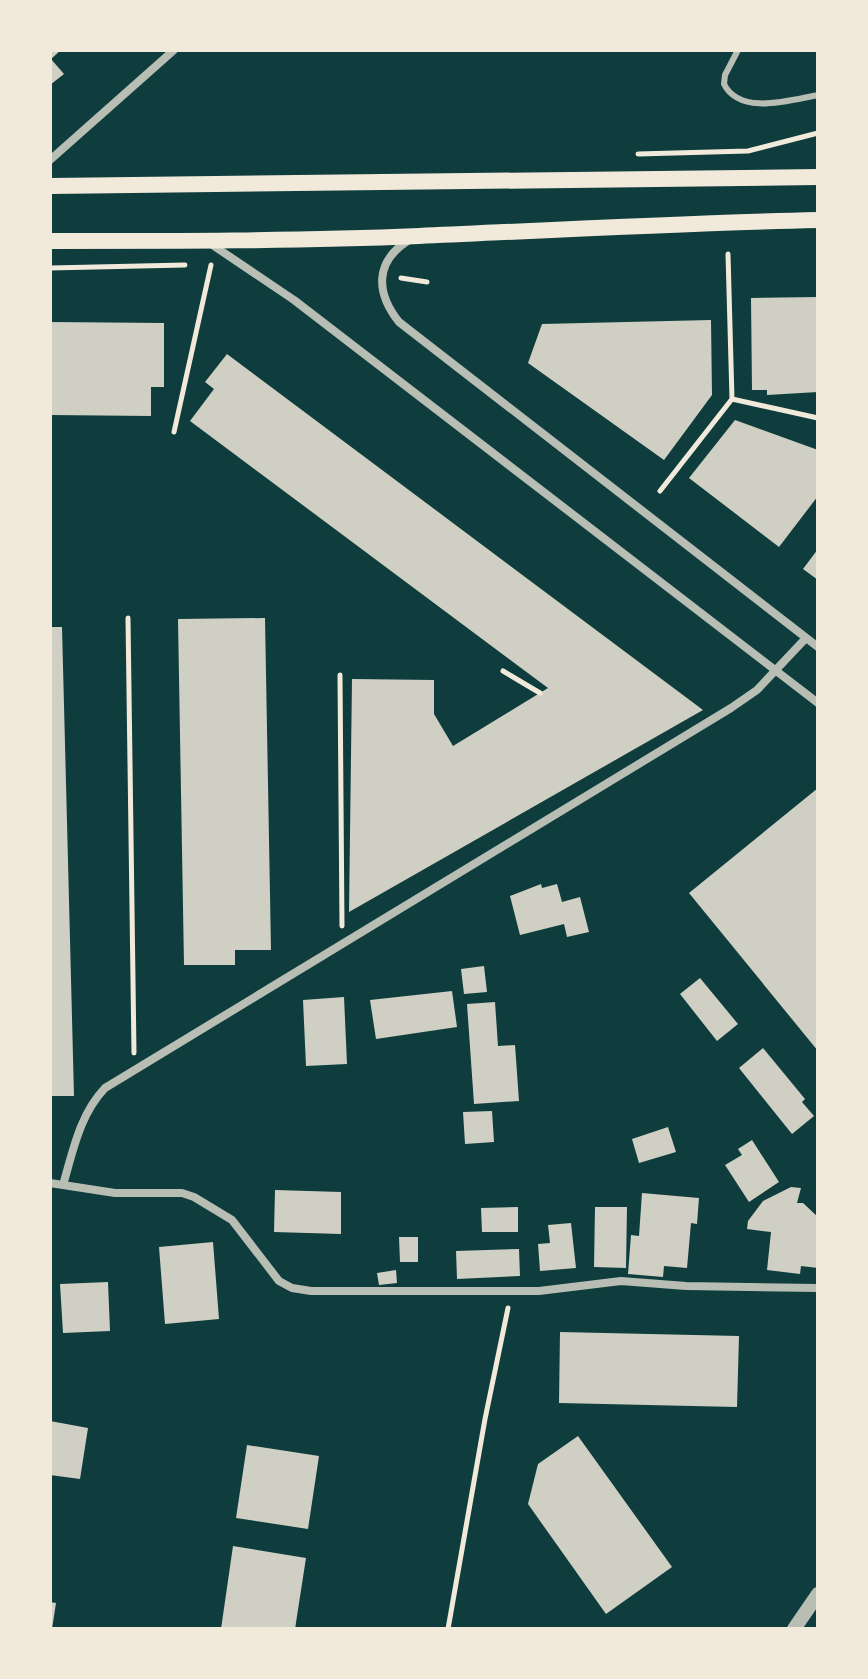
<svg xmlns="http://www.w3.org/2000/svg" width="868" height="1679" font-family="'Golos Text',sans-serif">
<rect width="100%" height="100%" fill="#0f3d3e"/>
<!-- building -->
<path fill="#cfcfc3" d="M50,50H61L51,59L64,74L50,85Z
M818,297V392L767,395V390H752L751,298Z
M711,320L712,395L664,460L528,363L542,324Z
M50,322L164,323V387H151V416L50,415Z
M227,354L703,710L349,912L352,679L434,680V714L453,746L548,688L190,421L214,389L205,382Z
M735,420L818,450V496L779,547L689,478Z
M818,549V580L803,569Z
M265,618L271,950H235V965H184L178,619Z
M50,627H62L74,1096H50Z
M818,788V1051L689,893Z
M541,884L542,888L557,884L562,902L580,897L589,932L567,937L564,924L520,935L510,896Z
M484,966L487,992L464,994L461,969Z
M700,978L738,1024L717,1041L680,994Z
M452,991L457,1027L376,1039L370,1000Z
M344,997L347,1064L306,1066L303,1000Z
M495,1002L498,1046L515,1045L519,1101L474,1104L467,1004Z
M763,1048L805,1099L802,1102L814,1116L792,1134L739,1068Z
M492,1111L494,1142L465,1144L463,1112Z
M668,1127L676,1152L639,1163L632,1139Z
M752,1140L779,1182L749,1202L725,1165L742,1155L738,1149Z
M791,1187L801,1188L797,1203H803L818,1217V1268L801,1266L800,1274L767,1270L771,1232L747,1229L748,1221L763,1201Z
M275,1190L341,1192V1234L274,1232Z
M642,1193L699,1198L697,1224L691,1223L687,1268L664,1266L663,1277L628,1274L631,1235L639,1236Z
M518,1207V1232H482L481,1208Z
M595,1207H627L626,1268L594,1267Z
M571,1223L576,1268L540,1271L538,1244L550,1243L548,1225Z
M399,1237H418V1262H400Z
M213,1242L219,1319L165,1324L159,1247Z
M519,1249L520,1276L457,1279L456,1251Z
M396,1270L397,1283L379,1285L377,1273Z
M108,1282L110,1331L63,1333L60,1284Z
M560,1332L739,1336L737,1407L559,1403Z
M50,1421L88,1428L80,1479L50,1475Z
M578,1436L672,1567L606,1614L528,1504L538,1464Z
M247,1445L319,1456L308,1529L236,1518Z
M233,1546L306,1558L295,1629H221Z
M50,1602L56,1603L52,1629H50Z"/>
<g fill="none" stroke-linecap="round" stroke-linejoin="round">
<!-- path -->
<path stroke="#f1e9da" stroke-width="5" d="M638,154L748,151L818,133
M50,268L185,265
M401,278L427,282
M732,399L818,418
M174,432L211,265
M660,491L732,399L728,254
M128,618L134,1053
M503,671L540,693
M340,675L342,926
M448,1629L485,1419L508,1308"/>
<!-- service -->
<path stroke="#b8beb3" stroke-width="6" d="M738,50L725,75L724,84C740,116 790,100 818,95"/>
<!-- minor -->
<path stroke="#b8beb3" stroke-width="8" d="M50,160L174,50
M409,240C374,262 376,293 399,322L818,647
M211,244L294,300L818,703
M50,1183L63,1185C73,1151 80,1114 105,1088L731,708L757,690L806,638
M63,1185L115,1193H182L194,1197L232,1220L279,1281L292,1288L311,1291H539L621,1281L686,1286L818,1288"/>
<!-- tertiary -->
<path stroke="#b8beb3" stroke-width="14" d="M794,1629L818,1594"/>
<!-- secondary -->
<path stroke="#f1e9da" stroke-width="16" d="M50,186L818,177
M50,241C173,241 296,241 419,236C552,230 685,223 818,220"/>
</g>
<!-- border -->
<rect width="868" height="1679" fill="none" stroke="#f1e9da" stroke-width="104"/>
</svg>
